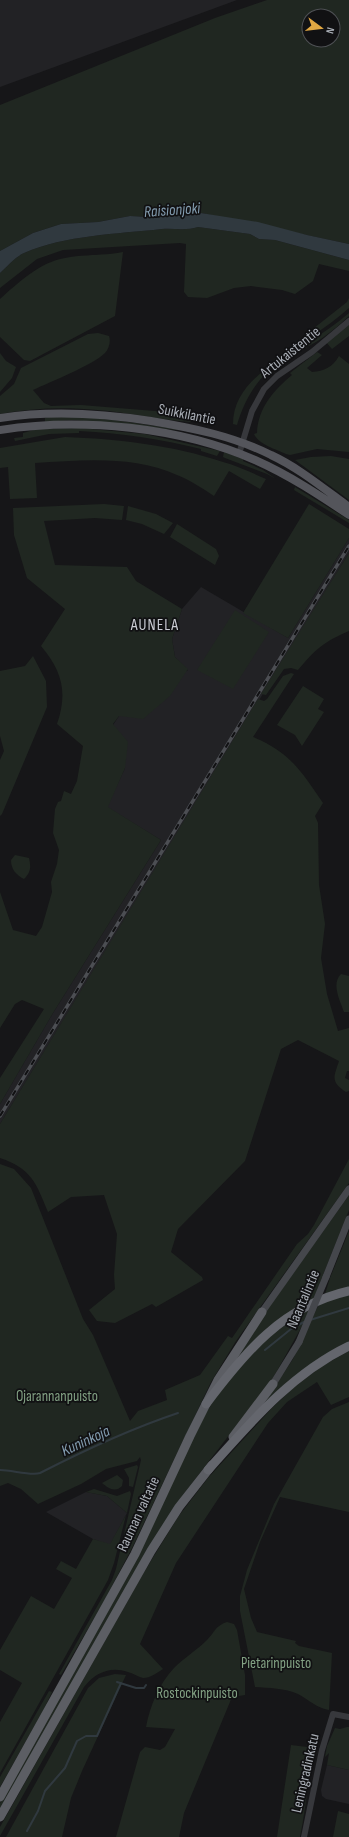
<svg xmlns="http://www.w3.org/2000/svg" width="349" height="1837" font-family="'Sofia Sans Condensed',sans-serif">
<rect width="100%" height="100%" fill="#161618"/>
<!-- built -->
<path fill="#222225" d="M0,0H237L0,87Z
M349,538V553L0,1124V1104L53,1013L161,840L107,807L125,768L113,725L119,716L188,670L175,657L172,639L182,609L201,587L288,638Z
M86,1492L107,1496L127,1513L110,1545L93,1539L46,1512Z
M327,1765L349,1770V1804L326,1799L322,1796L321,1790Z"/>
<!-- green -->
<path fill="#202721" fill-rule="evenodd" d="M267,0H349V244L202,213L148,217L130,216L98,222L61,224L33,233L0,251V105L215,18ZM309,16H333V40H309Z
M198,227L250,234L259,239L275,240L349,260V271L319,264L313,281L295,294L282,290L251,286L234,288L207,298L188,297L184,292L186,244L180,243L63,250L37,259L0,288V273C7,267 15,257 24,253C66,235 116,234 162,229C174,228 186,231 198,227Z
M123,252L115,316L30,361L24,360L0,337V299C18,283 40,262 65,258C84,254 104,256 123,252Z
M349,298V308C325,329 299,345 271,362L347,302Z
M349,313V316C341,323 334,330 325,336C313,345 298,351 285,359C259,374 245,398 237,425L233,424C233,382 279,360 309,342C323,333 336,324 349,313Z
M349,323V336L332,349L326,342Z
M98,333L109,336C111,341 109,349 105,353C93,365 50,382 33,390L44,403L51,406L81,405L167,412L192,416L191,422C159,420 128,412 97,410C64,407 32,408 0,414V396L14,384L21,368L88,334Z
M317,352L322,355L307,368L312,372C324,371 333,367 339,356L349,364V452L317,449L290,455L286,454C276,449 259,445 254,434L257,433C258,408 273,391 292,375L290,373Z
M0,353L6,361L16,367L12,378L0,392Z
M52,416C95,416 135,423 177,429V430L73,420L45,422V418Z
M80,428L145,434L220,451L217,456L201,451V449C161,439 121,433 79,431V433L49,434L15,441L14,438L23,437V433L37,429Z
M65,437C117,439 173,445 223,462C238,466 252,473 266,479L260,489L229,471L214,496C202,488 190,480 177,475C133,455 82,460 35,463L37,498L10,499L8,467L0,468V448Z
M224,452L243,459V461L263,470L276,479L267,474L225,458L223,457Z
M331,456L349,459V500L295,460L311,457Z
M295,487L349,520V523L294,490Z
M104,504L124,506L122,520L95,518L44,521L55,565L127,567L136,581L182,609L172,639L175,657L188,669L170,696L143,719L119,716L113,724L128,742L125,768L108,807L161,840L53,1013L0,1104V1078L44,1009L22,1000L15,1004L0,1028V892L13,930L36,936L42,927L52,892L51,882L57,864L59,850L53,833L55,809L58,802L61,801L64,791L71,794L77,781L83,746L57,724C68,692 62,671 41,646L65,609L27,578L14,535L13,508Z
M309,504L349,529V538L288,638L243,613Z
M128,506L156,514L173,523L164,534L142,524L126,520Z
M177,524L216,549L219,556L215,565L170,537Z
M349,553V631C323,642 316,649 298,670L291,668L284,669L266,695L261,694Z
M235,610L269,632L233,689L197,670Z
M33,656L46,681L47,707L2,814L0,816V760L4,751L0,736V671L25,666Z
M291,673L294,674L253,737C290,752 301,771 323,803L315,816L318,823L319,885L325,924L321,958L327,994L338,1031L349,1028V1071H347L345,1078L349,1080V1091L346,1092C330,1081 334,1077 339,1061L298,1040L281,1049L245,1161L178,1229L171,1252L202,1277L203,1280L156,1307L152,1304L115,1323L97,1321L89,1310L115,1289L114,1275L117,1234L104,1195L71,1197L48,1212C36,1183 32,1169 0,1158V1124L258,699L264,701L267,699L283,676Z
M303,686L324,699L318,709L324,712L302,746L295,735L277,725Z
M15,855L29,858C31,867 31,872 24,879C16,875 11,869 11,860Z
M341,974L349,976V1012H344C340,1000 331,984 341,974Z
M349,1159V1183L236,1341L211,1382L132,1548L103,1603L61,1675L59,1674L112,1580L116,1569L141,1460L140,1457L137,1461L106,1469L81,1484L38,1504L21,1489L8,1483L0,1486V1164L14,1169L31,1188L83,1319L93,1335L130,1421L138,1411L167,1400L165,1390L200,1375L228,1336L232,1338L297,1244L308,1234L314,1225Z
M349,1195V1210L314,1298L267,1328L234,1361L245,1341Z
M349,1231V1287L325,1294L330,1278Z
M349,1294V1342C316,1359 294,1374 267,1401L266,1400L293,1359L318,1306L331,1299Z
M311,1307L302,1326L273,1378L183,1495L0,1810V1803L60,1696L203,1418L219,1391L262,1341Z
M349,1351V1397L331,1405L317,1382L287,1402L268,1423L176,1563L140,1644L163,1669C157,1673 150,1678 143,1678C138,1677 133,1673 128,1672C110,1666 95,1673 84,1687L0,1836V1827L141,1577L178,1517L208,1478L272,1408L293,1388L322,1366Z
M349,1402V1512L280,1497L260,1542L244,1589L251,1618L257,1632L296,1641L295,1643L299,1646L332,1653L329,1710C317,1708 309,1700 298,1694C285,1688 269,1688 255,1687L240,1611V1596L247,1570L274,1504L323,1417L332,1409Z
M137,1465L138,1467L133,1487L129,1486V1478L124,1469Z
M117,1475L123,1480L122,1486C115,1493 108,1488 102,1483Z
M94,1489L117,1496L130,1491L131,1494L127,1513L107,1496L86,1492Z
M126,1515L114,1563L108,1580L0,1773V1722L22,1683L0,1670V1650L31,1596L54,1609L72,1578L56,1569L61,1561L76,1569L93,1539L110,1544Z
M227,1622L234,1624L237,1630L245,1675V1695L232,1697L184,1813L179,1837H116L140,1752L145,1747L160,1750L165,1747L175,1729L146,1727C150,1706 159,1684 174,1668C184,1658 197,1650 207,1640C215,1632 215,1626 227,1622Z
M115,1674L126,1675L82,1771L71,1798L62,1837H6L88,1688L99,1678Z
M49,1691L52,1692L43,1711L0,1787V1777Z
M347,1727H349V1770L327,1765L329,1753L325,1757L327,1746L335,1728L340,1729Z
M291,1745L315,1748C308,1778 306,1808 300,1837H277Z
M338,1811L349,1814V1837H333Z"/>
<!-- water -->
<path fill="#30393f" d="M201,213L258,222L307,235L349,244V260L275,240L259,239L250,234L198,227C186,231 174,228 162,229C116,234 66,235 24,253C15,257 7,267 0,273V251L33,233L61,224L98,222L130,216L148,217Z"/>
<g fill="none" stroke-linecap="round" stroke-linejoin="round">
<!-- stream -->
<path stroke="#30393f" stroke-width="2" d="M310,1320L349,1308
M265,1350L291,1329L304,1322
M0,1470C12,1470 31,1476 40,1473C85,1450 130,1429 178,1413
M117,1682L136,1688H144L146,1685
M27,1831L38,1811L45,1791L65,1768L77,1741L86,1736H97L121,1683"/>
<!-- tertiary -->
<path stroke="#37383c" stroke-width="6" d="M239,454L252,411L264,389L277,376L312,352L349,321
M304,1837L322,1750L333,1714L349,1717"/>
<!-- secondary -->
<path stroke="#45474c" stroke-width="7" d="M326,1277L349,1219
M262,1312L349,1189
M273,1384L299,1342"/>
<!-- primary -->
<path stroke="#54555b" stroke-width="8" d="M0,418C51,410 100,413 151,421C193,428 233,436 271,455C299,468 323,488 349,507
M0,430C81,417 180,427 255,460C289,475 319,495 349,515"/>
<!-- trunk -->
<path stroke="#5c5e64" stroke-width="9" d="M233,1437L273,1384
M0,1797L135,1554L190,1436L218,1380L262,1312
M0,1817L151,1551L179,1507L212,1465"/>
<!-- motorway -->
<path stroke="#64666d" stroke-width="9" d="M206,1404C245,1352 283,1306 349,1291
M208,1470C250,1423 291,1374 349,1346"/>
<!-- rail casing -->
<g stroke="#4c4e53" stroke-width="3.5">
<path id="rail" d="M0,1116L349,546"/>
</g>
<!-- rail -->
<use href="#rail" stroke="#111113" stroke-width="2" stroke-dasharray="6" stroke-linecap="butt"/>
<!-- secondary-bridge -->
<path stroke="#45474c" stroke-width="7" d="M299,1342L326,1277"/>
</g>
<g text-anchor="middle" stroke-width="3.5" stroke-linejoin="round" paint-order="stroke">
<!-- street labels -->
<g font-size="15" fill="#a9aeb6" stroke="#111113">
<text transform="translate(290 352) rotate(-39)" y="5">Artukaistentie</text>
<text transform="translate(187 414) rotate(11)" y="5">Suikkilantie</text>
<text transform="translate(303 1299) rotate(-67)" y="5">Naantalintie</text>
<text transform="translate(138 1514) rotate(-65)" y="5">Rauman valtatie</text>
<text transform="translate(305 1773) rotate(-77)" y="5">Leningradinkatu</text>
</g>
<!-- park labels -->
<g font-size="15" fill="#82a083" stroke="#111113">
<text x="57" y="1401">Ojarannanpuisto</text>
<text x="276" y="1668">Pietarinpuisto</text>
<text x="197" y="1698">Rostockinpuisto</text>
</g>
<!-- water labels -->
<g font-size="16" font-style="italic" fill="#839caf" stroke="#111113">
<text transform="translate(172 209) rotate(-4)" y="6">Raisionjoki</text>
<text transform="translate(85 1440) rotate(-25)" y="6">Kuninkoja</text>
</g>
<!-- neighbourhood labels -->
<g font-size="16" letter-spacing="1" fill="#caccd3" stroke="#111113">
<text x="155" y="630">AUNELA</text>
</g>
</g>
<!-- north arrow -->
<g transform="translate(321 28) rotate(105)"><circle r="19" fill="#111113" stroke="#4e5054"/>
<path d="M0-3L7 15L0 10L-7 15Z" fill="#e2a843"/>
<text y="-6" font-size="11" font-weight="bold" text-anchor="middle" fill="#a9aeb6">N</text>
</g>
</svg>
